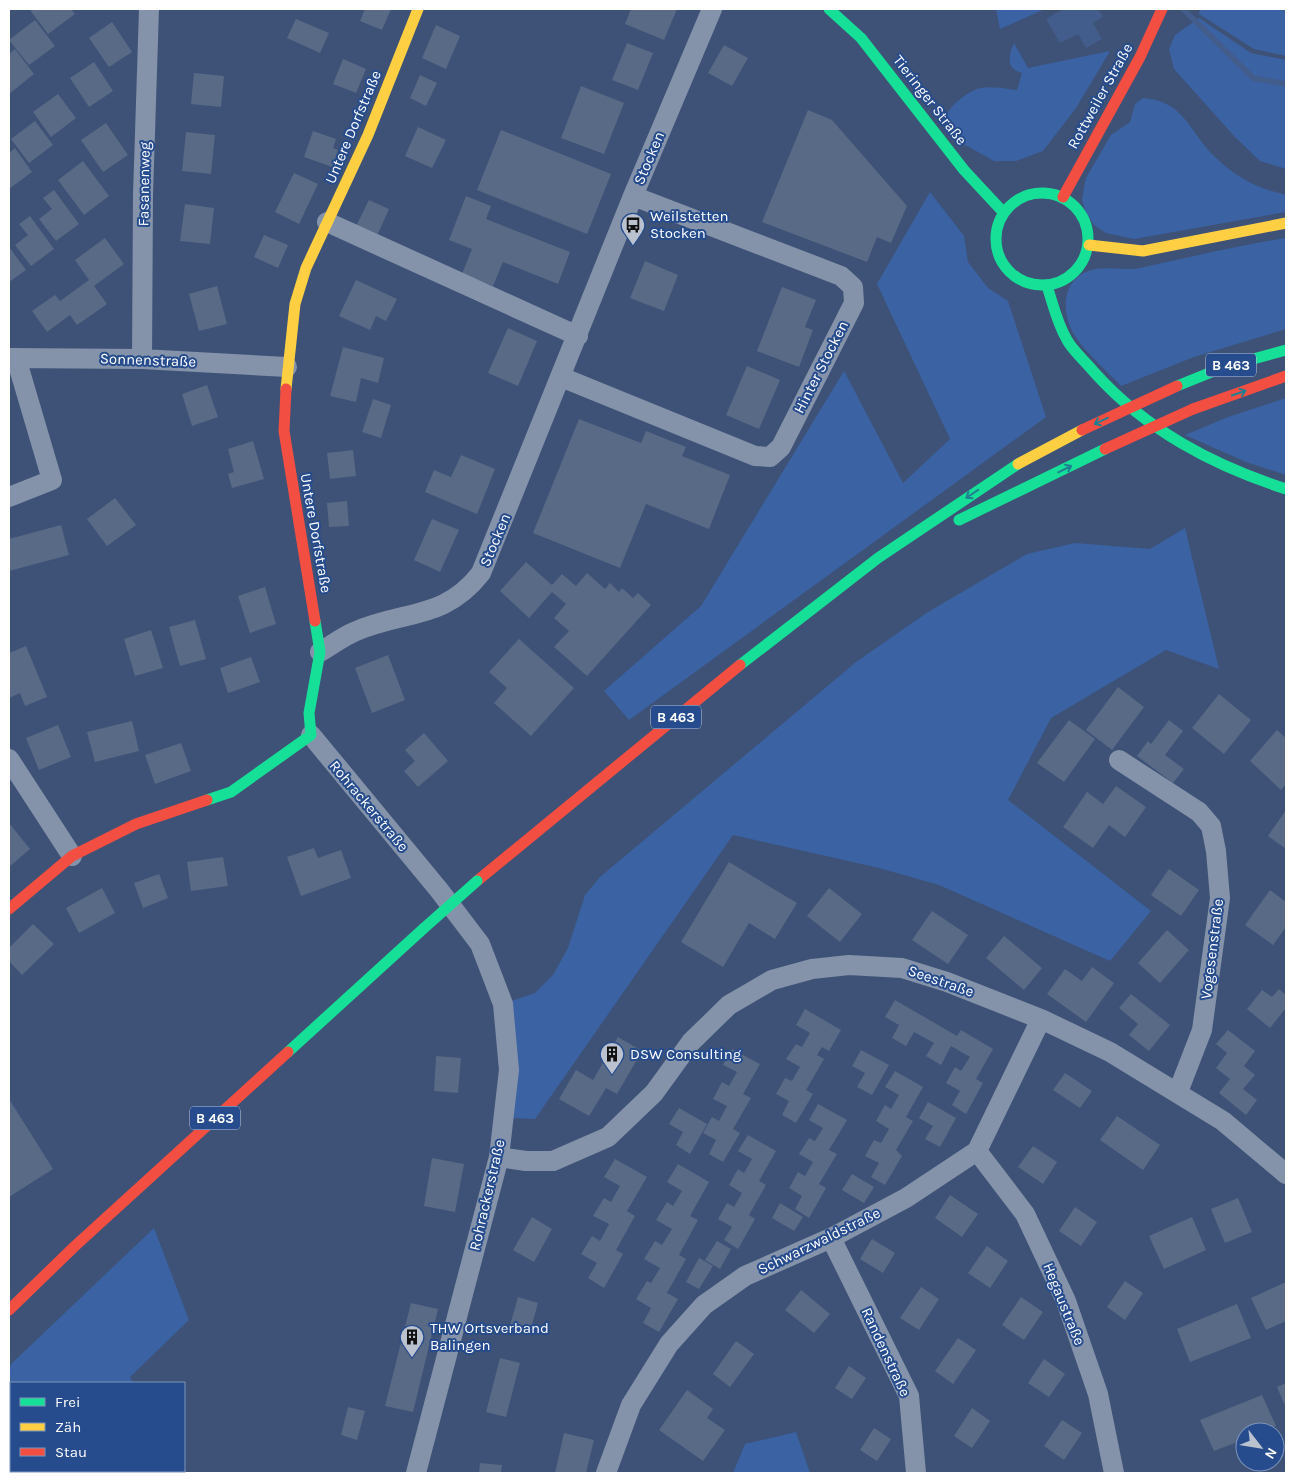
<svg xmlns="http://www.w3.org/2000/svg" width="1295" height="1482" font-family="Karla,sans-serif">
<rect width="100%" height="100%" fill="#3d5276"/>
<!-- green -->
<path fill="#3b62a3" d="M996,9H1045L1000,29Z
M1200,9H1286V56L1254,49L1199,14Z
M1199,18L1251,53L1286,60V169L1260,161L1235,137L1174,69L1169,49L1175,35Z
M1014,43L1028,68L1110,51L1076,108L1043,151L1016,161H994L960,142L943,121C947,108 968,90 981,88C994,86 1005,89 1017,90L1022,73C1006,69 1008,56 1014,43Z
M1143,98C1185,101 1189,132 1215,157C1237,178 1257,188 1286,195V212L1134,239L1106,233L1094,225L1086,212L1082,200L1084,187L1086,178L1111,135L1130,122L1135,104Z
M930,192L964,236L968,262L988,288L1008,301L1046,417L629,720L604,691L701,606L844,371L903,483L950,439L877,284Z
M1286,238V329L1194,357L1121,386C1106,370 1087,354 1075,336C1061,314 1061,281 1088,271C1104,265 1123,271 1140,268C1189,257 1237,246 1286,238Z
M1286,398V475L1246,462L1185,435L1228,417Z
M1185,528L1219,669L1166,650L1051,718L1008,800L1151,911L1110,961L939,885L879,868L733,835L535,1119L511,1118L503,1004L535,993L553,975L568,948L585,895L600,877L856,662L928,612L1027,554L1075,543L1150,549Z
M154,1228L189,1320L130,1377L133,1383H11V1471H184V1469L186,1473H9V1366Z
M796,1432L810,1473H733L745,1444Z"/>
<!-- water -->
<path fill="#425d8b" d="M1064,9H1098L1103,17L1093,23L1102,39L1086,48L1078,34L1060,43L1046,19Z"/>
<g fill="none" stroke-linecap="round" stroke-linejoin="round">
<!-- stream -->
<path stroke="#425d8b" stroke-width="5.5" d="M1183,9L1253,78L1286,84"/>
</g>
<!-- building -->
<path fill="#596a86" d="M31,9H71L75,14L48,34L30,10Z
M365,9H391L382,30L360,21Z
M631,9H677L664,40L625,24Z
M296,19L329,33L320,53L287,38Z
M35,20L55,46L29,65L9,40Z
M112,22L132,52L109,67L89,38Z
M436,25L460,36L446,69L422,58Z
M627,43L653,53L638,90L612,80Z
M724,45L748,58L732,86L708,73Z
M15,49L34,74L9,94V54Z
M343,59L366,69L356,93L333,84Z
M94,62L113,91L89,107L70,78Z
M194,73L224,76L221,107L191,104Z
M420,75L437,83L426,106L410,98Z
M581,86L624,103L604,154L561,138Z
M58,94L76,118L51,137L33,112Z
M808,110L832,120L907,206L891,243L877,237L867,262L762,222Z
M35,121L53,145L29,163L11,139Z
M106,123L128,155L103,172L81,140Z
M418,127L446,140L432,168L405,156Z
M501,130L611,174L587,234L477,190Z
M313,131L336,139L333,148L338,150L332,167L304,157Z
M186,132L215,135L211,174L182,171Z
M15,148L32,172L9,189V153Z
M83,161L109,196L84,215L58,180Z
M294,173L318,184L299,224L275,212Z
M54,190L79,224L56,241L39,219L52,209L43,198Z
M466,196L491,206L486,219L570,252L558,284L503,262L493,286L462,274L472,249L449,240Z
M369,200L389,209L377,236L356,226Z
M185,204L214,208L210,244L180,241Z
M30,216L54,249L31,266L15,245L28,235L19,224Z
M264,235L288,245L278,268L254,257Z
M105,238L124,264L94,286L107,304L77,325L70,315L47,332L32,311L55,295L60,301L89,280L75,260Z
M9,247L26,270L9,282Z
M645,261L678,275L664,311L630,298Z
M356,280L397,299L386,321L376,316L370,330L339,316Z
M217,286L227,324L199,331L189,294Z
M782,287L816,300L805,327L813,330L799,367L757,351Z
M508,328L537,341L518,386L488,373Z
M343,347L384,358L378,383L361,378L356,402L330,396Z
M747,366L780,380L759,429L726,415Z
M207,385L218,417L192,426L182,394Z
M373,399L391,405L381,438L362,432Z
M579,419L641,443L646,431L686,447L682,456L730,475L709,529L646,504L620,568L533,533Z
M253,441L264,479L232,488L228,474L234,472L228,449Z
M353,450L356,476L330,479L327,453Z
M461,455L495,469L477,514L425,492L434,470L451,477Z
M115,498L136,525L107,546L87,519Z
M347,501L349,526L329,527L327,503Z
M432,519L459,530L440,572L414,560Z
M61,525L69,555L9,571V539Z
M526,562L552,585L562,574L576,586L587,573L605,589L610,583L619,592L622,588L633,598L638,593L651,605L587,676L554,647L569,631L554,618L566,604L552,592L529,618L500,591Z
M265,587L276,624L250,633L238,596Z
M195,620L206,659L180,666L169,627Z
M151,630L163,668L135,676L124,639Z
M519,639L574,688L531,736L494,703L507,688L489,672Z
M26,646L47,697L25,706L20,693L9,698V653Z
M388,655L405,700L372,713L355,668Z
M251,657L260,682L228,693L220,668Z
M1118,687L1144,707L1112,750L1086,730Z
M1219,694L1251,720L1224,754L1192,728Z
M1069,720L1095,739L1064,782L1037,763Z
M1169,720L1183,731L1165,755L1184,769L1173,783L1137,756L1148,741L1151,744Z
M132,721L139,751L95,762L87,732Z
M58,725L71,757L39,770L26,738Z
M1277,730L1286,738V784L1281,790L1250,761Z
M424,733L448,761L418,787L404,771L415,761L405,750Z
M181,743L191,771L155,784L145,755Z
M1116,786L1146,807L1125,837L1109,825L1093,848L1063,827L1087,792L1103,804Z
M1286,810V849L1268,836Z
M9,823L30,849L9,867Z
M314,848L318,858L341,850L351,878L301,896L287,857Z
M223,857L228,886L191,891L187,862Z
M729,862L797,903L775,939L749,923L723,967L681,942Z
M1169,869L1199,890L1181,916L1151,895Z
M159,874L168,898L143,908L134,883Z
M102,888L115,913L79,933L66,908Z
M829,888L862,914L840,942L807,916Z
M1270,890L1286,902V927L1273,945L1245,925Z
M932,911L968,935L948,964L912,940Z
M33,924L54,944L22,975L9,961V948Z
M1167,930L1189,950L1160,983L1138,963Z
M1004,936L1042,968L1024,990L986,958Z
M1092,967L1114,983L1086,1022L1047,994L1065,969L1082,981Z
M1279,989L1286,995V1008L1270,1028L1247,1009L1262,990L1272,997Z
M1131,994L1170,1025L1149,1051L1129,1035L1138,1024L1119,1008Z
M895,1000L957,1036L961,1030L993,1049L976,1079L983,1083L966,1114L952,1105L960,1091L946,1083L955,1067L961,1071L970,1057L951,1046L941,1065L926,1056L934,1043L914,1032L906,1046L892,1038L899,1025L885,1017Z
M805,1009L841,1030L829,1051L822,1047L817,1055L824,1059L806,1090L813,1094L796,1123L782,1115L789,1101L776,1094L785,1078L792,1081L800,1067L786,1059L796,1044L802,1047L810,1033L796,1025Z
M1228,1030L1255,1051L1244,1066L1255,1075L1243,1089L1257,1100L1246,1115L1219,1093L1230,1079L1216,1068L1227,1053L1216,1044Z
M618,1037L642,1051L617,1094L606,1088L589,1116L559,1099L576,1070L593,1080Z
M732,1049L760,1064L743,1094L751,1098L733,1129L740,1133L723,1162L709,1154L716,1140L703,1133L712,1117L719,1121L727,1106L713,1099L722,1082L729,1086L737,1072L723,1065Z
M861,1050L889,1065L872,1095L857,1087L865,1073L852,1066Z
M436,1056L461,1058L458,1093L434,1091Z
M895,1071L923,1087L906,1117L913,1121L896,1150L902,1156L885,1185L871,1177L879,1163L865,1156L874,1140L881,1143L889,1129L876,1121L885,1105L891,1109L899,1095L885,1087Z
M1065,1073L1092,1091L1080,1108L1053,1090Z
M9,1099L53,1169L9,1197Z
M928,1102L956,1118L940,1147L925,1139L933,1126L919,1118Z
M818,1104L847,1120L829,1150L837,1154L819,1184L826,1188L809,1218L795,1209L802,1196L789,1188L798,1172L805,1176L813,1162L799,1154L809,1138L815,1141L823,1128L809,1120Z
M679,1108L707,1124L690,1154L676,1145L683,1132L669,1124Z
M1117,1116L1160,1145L1143,1170L1100,1140Z
M748,1135L776,1151L759,1181L766,1185L749,1215L755,1219L738,1249L724,1240L732,1227L718,1219L727,1203L734,1207L742,1193L729,1185L738,1169L744,1173L752,1159L738,1151Z
M1033,1146L1057,1162L1043,1184L1018,1167Z
M432,1158L464,1164L455,1212L424,1206Z
M615,1159L647,1177L627,1211L635,1216L616,1250L623,1254L604,1288L588,1278L597,1263L581,1254L592,1236L600,1241L609,1224L593,1216L604,1198L611,1202L620,1186L604,1177Z
M678,1164L709,1182L690,1216L698,1220L679,1255L686,1259L667,1293L678,1299L659,1332L643,1323L651,1308L636,1299L647,1281L651,1283L660,1268L644,1259L655,1241L662,1245L672,1229L656,1220L667,1202L673,1206L682,1191L667,1182Z
M852,1174L874,1187L864,1203L842,1190Z
M950,1195L978,1214L962,1237L935,1218Z
M1238,1198L1252,1232L1225,1243L1211,1209Z
M780,1203L803,1217L794,1231L772,1218Z
M1075,1207L1097,1222L1081,1246L1059,1231Z
M532,1217L552,1229L534,1262L513,1250Z
M1192,1217L1206,1250L1164,1269L1149,1236Z
M872,1239L895,1253L883,1273L860,1259Z
M717,1241L731,1249L720,1269L705,1260Z
M987,1246L1008,1261L990,1288L968,1273Z
M699,1258L713,1266L699,1289L686,1282Z
M1125,1281L1143,1293L1125,1320L1107,1307Z
M1286,1282V1321L1266,1330L1251,1298Z
M921,1287L939,1299L919,1330L900,1318Z
M801,1290L830,1314L814,1333L785,1310Z
M518,1297L538,1303L529,1335L509,1329Z
M1021,1297L1043,1312L1024,1340L1002,1325Z
M411,1303L438,1309L413,1412L385,1406Z
M1237,1304L1251,1338L1190,1362L1177,1329Z
M958,1338L976,1350L953,1384L935,1371Z
M736,1341L754,1354L730,1387L713,1374Z
M500,1358L520,1363L506,1417L486,1412Z
M1044,1359L1065,1374L1049,1397L1028,1383Z
M849,1366L866,1378L852,1399L835,1388Z
M1286,1383V1408L1277,1387Z
M687,1390L713,1409L707,1418L725,1430L703,1461L659,1430Z
M1262,1395L1276,1426L1262,1432H1245V1439L1214,1451L1200,1420Z
M348,1407L365,1411L357,1440L341,1435Z
M972,1408L990,1421L972,1448L954,1436Z
M1062,1420L1082,1433L1064,1460L1044,1446Z
M874,1428L891,1439L877,1461L860,1450Z
M564,1433L594,1440L586,1473H555Z
M480,1463L502,1465L501,1473H479Z"/>
<g fill="none" stroke-linecap="round" stroke-linejoin="round">
<!-- street -->
<path stroke="#8493aa" stroke-width="20" d="M327,222L578,336
M9,358L142,359L287,367
M142,359L143,195L149,9
M561,377L755,456L770,457L781,447L854,303L853,287L841,276L633,196
M9,497L52,480L16,358
M320,652C331,646 342,637 354,632C402,610 444,621 481,573L633,196L712,9
M311,735L439,890L480,944L503,1004L509,1070L499,1157L416,1473
M9,759L72,856
M1119,760L1199,812L1211,826L1216,851L1220,898L1202,1030L1178,1092
M977,1151L1025,1214L1066,1301L1098,1394L1114,1473
M499,1157L526,1161H553L608,1137L654,1093L691,1042L729,1005L772,980L812,969L849,965L902,968L947,982L1041,1019L1110,1052L1223,1121L1286,1174
M831,1238L909,1396L916,1473
M606,1473L631,1405L669,1344L704,1305L745,1276L831,1238L906,1198L977,1151L1041,1019"/>
<!-- fast -->
<path stroke="#16e098" stroke-width="11" d="M829,9L861,38L964,170L1004,213
M996 239a46 46 0 1 1 92 0a46 46 0 1 1-92 0Z
M1047,286C1053,304 1057,323 1067,340C1073,351 1085,361 1094,372C1146,430 1212,465 1286,489
M1177,386L1224,367L1286,350
M959,520L1105,449
M740,665L878,558L1018,464
M207,800L231,792L311,735L309,713L320,652L315,621
M288,1052L423,929"/>
<!-- slow -->
<path stroke="#ffcf43" stroke-width="11" d="M1089,245L1143,251L1286,223
M286,389L295,304L306,268L368,135L418,9
M1018,464L1082,430"/>
<!-- jam -->
<path stroke="#f24e42" stroke-width="11" d="M1063,197L1140,57L1162,9
M286,389L284,431L315,621
M1193,409L1286,376
M477,881L740,665
M9,909L72,856L136,824L207,800
M9,1310L75,1246L288,1052"/>
<!-- fast-bridge -->
<path stroke="#16e098" stroke-width="11" d="M423,929L477,881"/>
<!-- jam-bridge -->
<path stroke="#f24e42" stroke-width="11" d="M1082,430L1177,386
M1105,449L1193,409"/>
</g>
<!-- one-way arrows -->
<defs><path id="oneway-shaft" d="M-6 0H5M1.5-3L5.5 0L1.5 3" fill="none" stroke-width="1.6" stroke-linecap="round" stroke-linejoin="round" transform="scale(1.25)"/></defs>
<g stroke="#208091">
<use href="#oneway-shaft" transform="translate(1239 393) rotate(-19)"/>
<use href="#oneway-shaft" transform="translate(1101 421) rotate(155)"/>
<use href="#oneway-shaft" transform="translate(1065 469) rotate(-26)"/>
<use href="#oneway-shaft" transform="translate(972 494) rotate(146)"/>
</g>
<!-- icons -->
<defs>
<g id="bus-pin" transform="scale(1.25)"><path d="M0 17L-7.5 6A9.5 9.5 0 1 1 7.5 6Z" fill="#bbc2cf" stroke="#264c8d"/><path d="M-5-6H5V4H4V6H2V4H-2V6H-4V4H-5ZM-3.5-4V0h7V-4ZM-3.5 1.2v1.5H-2V1.2ZM2 1.2v1.5H3.5V1.2Z" fill="#111"/></g>
<g id="building-pin" transform="scale(1.25)"><path d="M0 17L-7.5 6A9.5 9.5 0 1 1 7.5 6Z" fill="#bbc2cf" stroke="#264c8d"/><path d="M-4-6H4V6H1V3H-1V6H-4ZM-2.5-4.3h1.7v1.8h-1.7ZM.8-4.3h1.7v1.8H.8ZM-2.5-1h1.7V.8h-1.7ZM.8-1h1.7V.8H.8Z" fill="#111"/></g>
</defs>
<g fill-rule="evenodd">
<use href="#bus-pin" x="633" y="225"/>
<use href="#building-pin" x="612" y="1054"/>
<use href="#building-pin" x="412" y="1337"/>
</g>
<g text-anchor="middle" stroke-width="4" stroke-linejoin="round" paint-order="stroke">
<!-- shield labels -->
<g fill="#264c8d" stroke="#bec9dd" stroke-width="1">
<rect x="1206" y="353.5" width="50" height="23" rx="4"/>
<rect x="651" y="705.5" width="50" height="23" rx="4"/>
<rect x="190" y="1106.5" width="50" height="23" rx="4"/>
</g>
<g font-size="14" font-weight="bold" fill="#fff">
<text x="1231" y="370">B 463</text>
<text x="676" y="722">B 463</text>
<text x="215" y="1123">B 463</text>
</g>
<!-- street labels -->
<g font-size="15" fill="#fff" stroke="#264c8d">
<text transform="translate(1100 96) rotate(-61)" y="5">Rottweiler Straße</text>
<text transform="translate(930 100) rotate(52)" y="5">Tieringer Straße</text>
<text transform="translate(353 127) rotate(-67)" y="5">Untere Dorfstraße</text>
<text transform="translate(649 158) rotate(-67)" y="5">Stocken</text>
<text transform="translate(144 184) rotate(-89)" y="5">Fasanenweg</text>
<text transform="translate(148 360) rotate(2)" y="5">Sonnenstraße</text>
<text transform="translate(821 367) rotate(-63)" y="5">Hinter Stocken</text>
<text transform="translate(316 533) rotate(80)" y="5">Untere Dorfstraße</text>
<text transform="translate(495 540) rotate(-67)" y="5">Stocken</text>
<text transform="translate(369 806) rotate(50)" y="5">Rohrackerstraße</text>
<text transform="translate(1212 949) rotate(-83)" y="5">Vogesenstraße</text>
<text transform="translate(941 981) rotate(19)" y="5">Seestraße</text>
<text transform="translate(487 1195) rotate(-77)" y="5">Rohrackerstraße</text>
<text transform="translate(819 1241) rotate(-26)" y="5">Schwarzwaldstraße</text>
<text transform="translate(1064 1304) rotate(68)" y="5">Hegaustraße</text>
<text transform="translate(886 1352) rotate(65)" y="5">Randenstraße</text>
</g>
<!-- poi labels -->
<g font-size="15" fill="#fff" stroke="#264c8d" text-anchor="start">
<text x="650" y="221">Weilstetten<tspan x="650" dy="17">Stocken</tspan></text>
<text x="630" y="1059">DSW Consulting</text>
<text x="430" y="1333">THW Ortsverband<tspan x="430" dy="17">Balingen</tspan></text>
</g>
</g>
<!-- border -->
<rect width="1295" height="1482" fill="none" stroke="#ffffff" stroke-width="20"/>
<!-- legend -->
<rect x="10" y="1382" width="175" height="90" fill="#264c8d" stroke="#7d94bb"/>
<rect x="20" y="1398" width="25" height="8" fill="#16e098" stroke="#7d94bb"/>
<text x="55" y="1407" font-size="15" fill="#ffffff">Frei</text>
<rect x="20" y="1423" width="25" height="8" fill="#ffcf43" stroke="#7d94bb"/>
<text x="55" y="1432" font-size="15" fill="#ffffff">Zäh</text>
<rect x="20" y="1448" width="25" height="8" fill="#f24e42" stroke="#7d94bb"/>
<text x="55" y="1457" font-size="15" fill="#ffffff">Stau</text>
<!-- north arrow -->
<g transform="translate(1260 1447) rotate(121)"><circle r="24" fill="#264c8d" stroke="#7d94bb"/>
<path d="M0-4L9 19L0 12L-9 19Z" fill="#bbc2cf"/>
<text y="-8" font-size="14" font-weight="bold" text-anchor="middle" fill="#ffffff">N</text>
</g>
</svg>
